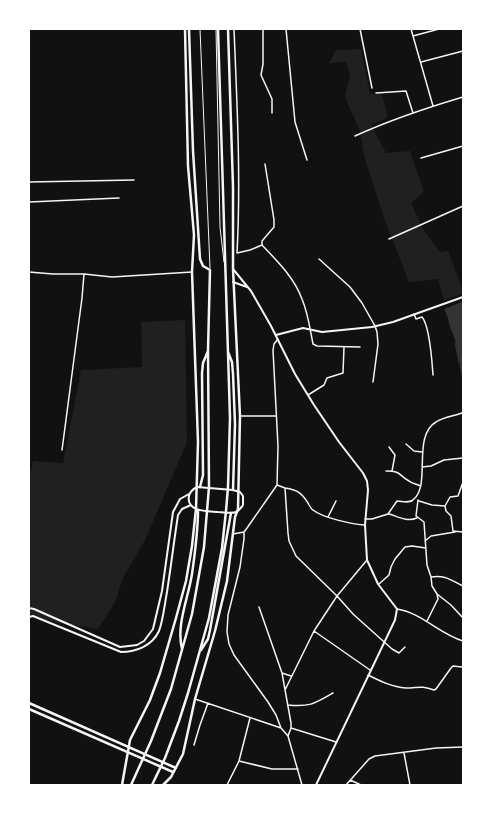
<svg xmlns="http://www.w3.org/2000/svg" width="492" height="814" font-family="'IBM Plex Sans',sans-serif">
<rect width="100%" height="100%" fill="#111"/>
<!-- green -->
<path fill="#202020" d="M361,49L370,94L382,95L388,117L371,125L386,153L410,151L424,192L411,203L424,231L440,252L448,251L463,290V293L444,300L438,279L409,282L385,221L365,159L360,131L345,97L350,74L346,62L329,63L336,50Z
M185,320L187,442L145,540L122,580L115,602L98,629L57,623L29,615V479L33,461L63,463L81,370L142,367L141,322Z"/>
<!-- water -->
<path fill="#333" d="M463,302V381L455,340L445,309Z"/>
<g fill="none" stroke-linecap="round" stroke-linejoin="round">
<!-- stream -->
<path stroke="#333" stroke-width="1" d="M451,307L463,302
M447,315L445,309L448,308
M449,322L452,331
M455,343L459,362
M460,365L463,381"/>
<!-- service -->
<path stroke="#f5f5f5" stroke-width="1" d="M200,29L210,268
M216,29L220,227L224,262"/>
<!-- minor -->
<path stroke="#f5f5f5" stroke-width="1.5" d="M234,29C237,104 241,178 237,253L250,250L262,245V241L274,227V220L265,164
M263,29V64L261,75L272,99V113
M286,29L295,122L307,160
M360,29L372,88
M411,29L433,106
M413,36L439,29
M421,62L463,51
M376,93L406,91L413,113
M355,136C390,120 426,108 463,97
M421,158L463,146
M29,182L134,180
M29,202L119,198
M389,239L463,206
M262,245C277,261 294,277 302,299C308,313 310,329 313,344L317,346L360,347
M319,259L350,287L362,303L375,326L377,332L378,344L373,382
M29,272L53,274H84L112,277L192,272
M414,314L416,319L422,317C430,326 432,362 433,375
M308,395L324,385L327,378L343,373L344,347
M240,416H276
M406,444L414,451L422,452
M389,447L395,455L392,471
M62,450L82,298L84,274
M422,467L431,466L444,460L463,458
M386,471C402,471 398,475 409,481C412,484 417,484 421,486
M277,485L285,488L288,533L289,541L296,556L337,596L353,614L392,649L399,653L405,647
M285,488C297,490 301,492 308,503C309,505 311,509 313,510C323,518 352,524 364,525
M418,500L416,516L424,522L427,565L431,577L432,586L437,594L438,599L427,621
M419,501L432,505L445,506L446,511L451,516L453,531L463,532
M445,506L450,497L458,496L463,482
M389,514C399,517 407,522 417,518
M328,517L336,501
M365,519H372L388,514L397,501C402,501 410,504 414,499C431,484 412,436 436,422C443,417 454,416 462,413
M244,532V539L240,567L228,615L227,632L229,644L234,655L268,702L276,715L281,728
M233,534L244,532L247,528L277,485L278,446L273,350L274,344L278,339
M425,541L431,536L455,532
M431,577C447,575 450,580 463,586
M379,584L389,575L391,567L395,559L405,547L412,546L426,548
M437,594L451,605L463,618
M259,607L282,673L291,723V728L288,736
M397,609C422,613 439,634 463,641
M314,631L370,670
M282,673L291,676
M368,675C380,681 392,687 406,688C418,688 421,685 434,690L436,689L451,668L453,666L462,667L463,666
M285,690L314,631L337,596L367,560
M195,699L281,728L288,736L302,785
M288,705C310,707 314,704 333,693
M291,728L336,742
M194,745L200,725L208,703
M404,753L410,785
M239,761L272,769H298
M350,780L361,785
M227,785L239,761L250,718
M346,785L369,759L375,756L436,748L463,747"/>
<!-- tertiary -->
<path stroke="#f5f5f5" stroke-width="2" d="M276,335L303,328L322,332L372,327L393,322L463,297"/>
<!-- secondary -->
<path stroke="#f5f5f5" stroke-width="2" d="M233,269L251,291L271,326L295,374L314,405L339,442L363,473L367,481L368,490L365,525L367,560L378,584L397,609L395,620L316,785
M233,282L247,287
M197,487L233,490L240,492L243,496V505C241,508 240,510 236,512C231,514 224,512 218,512C207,511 186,512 189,496C190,491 193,489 197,487Z
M29,608L34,609L120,647L137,645L144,641L153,629L162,591L173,512L180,499L189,494
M29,617L33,616L121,652C136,652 152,646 159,631C163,621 165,602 167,592C171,566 174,541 178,515L182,509L191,505"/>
<!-- primary -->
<path stroke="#f5f5f5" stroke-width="2.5" d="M29,703L176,768
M29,709L173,772
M122,785L130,740L150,700L160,673L176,618L186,581L192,546L196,509L198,442L192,272L194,235L188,166L185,29
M163,785L171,777L183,754L195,699L215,631L227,581L235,517L238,509L240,416L233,269V187L228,29"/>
<!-- trunk -->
<path stroke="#f5f5f5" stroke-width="2.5" d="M228,352L232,362L233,374L235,424L233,490
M200,487L203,475L202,373L203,363L208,351
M182,649C176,625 188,599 192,574C195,553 198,531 198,510
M201,650L208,639L210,630L231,513
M131,785L151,741L171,689L192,614L204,547L209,487L208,350L210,270L203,266L200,259L193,151L189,29
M152,785L165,758L179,721L188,693L209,618L222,548L226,511L228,487L230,418L218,29"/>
</g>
<!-- border -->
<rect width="492" height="814" fill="none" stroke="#ffffff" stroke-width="60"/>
</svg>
